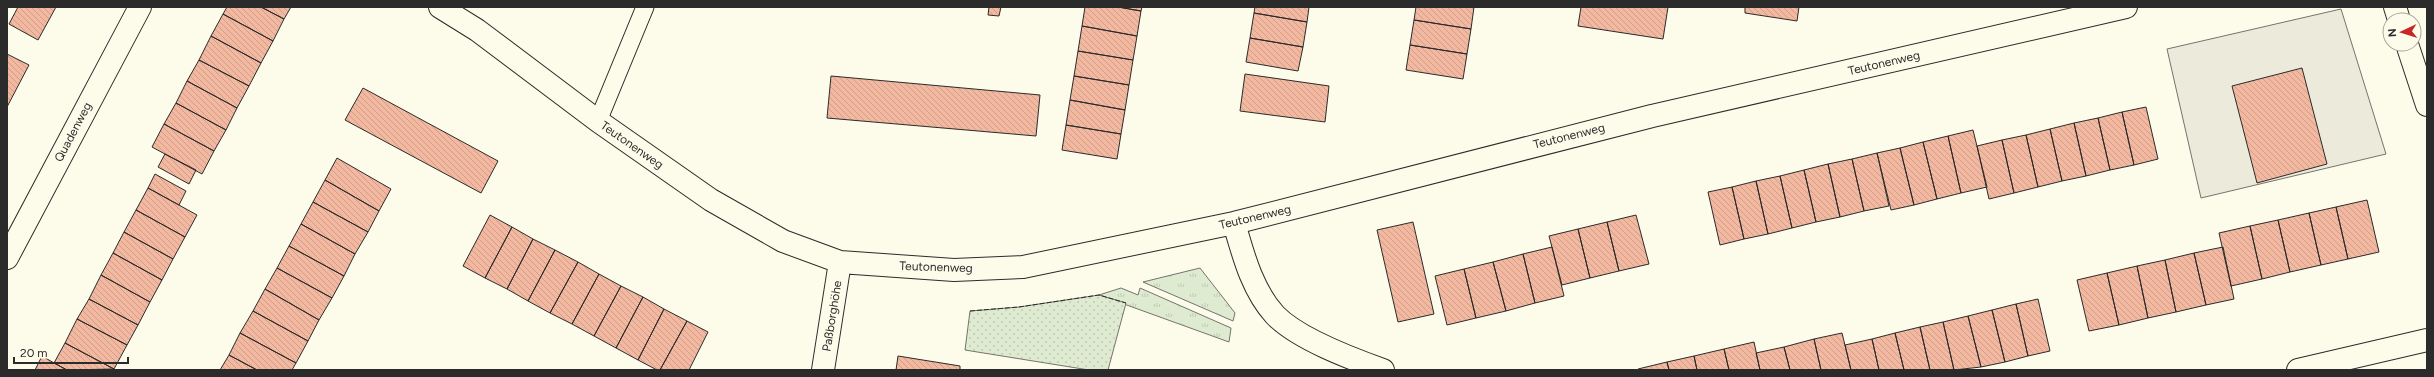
<svg xmlns="http://www.w3.org/2000/svg" width="2434" height="377" font-family="Figtree,sans-serif">
<defs>
<pattern id="grass-tufts" width="24" height="20" patternUnits="userSpaceOnUse"><rect width="24" height="20" fill="#deebd1"/><path d="M3 7l-1-3M5 7V3M7 7l1-3M15 17l-1-3M17 17v-4M19 17l1-3" fill="none" stroke="#bfcab4"/></pattern>
<pattern id="park-dots" width="8" height="8" patternUnits="userSpaceOnUse"><rect width="8" height="8" fill="#deebd1"/><path d="M2 2h.1M6 6h.1" fill="none" stroke="#bfcab4" stroke-width="1.8" stroke-linecap="round"/></pattern>
<pattern id="building-back-hatch" width="6" height="6" patternUnits="userSpaceOnUse"><rect width="6" height="6" fill="#f2b8a0"/><path d="M-1 5l2 2M0 0l6 6M5-1l2 2" fill="none" stroke="#d09e8a"/></pattern>
</defs>
<rect width="100%" height="100%" fill="#fdfbea"/>
<!-- grass -->
<path fill="url(#grass-tufts)" stroke="#74746e" d="M1200,268L1235,313L1233,321L1143,282Z
M1121,288L1138,295L1140,288L1231,328L1229,342L1099,295Z"/>
<!-- park -->
<path fill="url(#park-dots)" stroke="#74746e" d="M1099,295L1126,303L1108,370H1089L965,350L970,311L1019,307Z"/>
<!-- parking -->
<path fill="#eceadb" stroke="#74746e" d="M2341,9L2386,154L2201,198L2167,49Z"/>
<!-- building -->
<path fill="url(#building-back-hatch)" stroke="#2b2b2b" d="M18,7H56L38,40L9,24Z
M227,7H261L284,19L273,41L223,14Z
M261,7H291L284,19Z
M989,7H1001L999,16L988,15Z
M1085,7H1118L1141,11L1137,36L1082,26Z
M1118,7H1142L1141,11Z
M1255,7H1309L1307,22L1254,13Z
M1416,7H1474L1471,29L1414,20Z
M1581,7H1668L1663,39L1578,26Z
M1745,7H1799L1797,21L1745,13Z
M1254,13L1307,22L1303,47L1250,38Z
M223,14L273,41L261,63L211,36Z
M1414,20L1471,29L1467,54L1410,45Z
M1082,26L1137,36L1133,60L1078,51Z
M211,36L261,63L249,86L199,60Z
M1250,38L1303,47L1298,71L1246,62Z
M1410,45L1467,54L1463,79L1406,70Z
M1078,51L1133,60L1129,85L1074,76Z
M7,54L29,65L7,107Z
M199,60L249,86L237,108L187,81Z
M2302,68L2327,164L2257,183L2232,86Z
M1245,74L1329,86L1325,122L1240,111Z
M831,76L1040,95L1036,136L827,118Z
M1074,76L1129,85L1125,110L1070,100Z
M187,81L237,108L226,130L176,103Z
M363,88L498,161L481,193L345,120Z
M1070,100L1125,110L1121,134L1066,125Z
M176,103L226,130L214,151L164,124Z
M2146,107L2158,159L2134,165L2122,112Z
M2122,112L2134,165L2110,170L2098,118Z
M2098,118L2110,170L2086,176L2074,123Z
M2074,123L2086,176L2062,181L2050,129Z
M164,124L214,151L202,174L152,147Z
M1066,125L1121,134L1117,159L1062,150Z
M2050,129L2062,181L2038,187L2026,135Z
M1973,130L1987,187L1961,193L1948,136Z
M2026,135L2038,187L2014,193L2002,140Z
M1948,136L1961,193L1937,199L1923,142Z
M2002,140L2014,193L1989,199L1977,146Z
M1923,142L1937,199L1914,205L1900,148Z
M1900,148L1914,205L1891,210L1877,153Z
M1877,153L1889,206L1864,211L1852,159Z
M165,154L196,170L189,184L158,167Z
M337,158L391,189L379,211L325,180Z
M1852,159L1864,211L1840,217L1828,164Z
M1828,164L1840,217L1816,222L1804,170Z
M1804,170L1816,222L1792,228L1780,176Z
M155,174L186,191L179,205L148,188Z
M1780,176L1792,228L1768,234L1756,181Z
M325,180L379,211L368,232L313,202Z
M1756,181L1768,234L1744,239L1732,187Z
M1732,187L1744,239L1720,245L1708,192Z
M148,188L197,215L185,237L136,210Z
M2367,200L2379,252L2348,259L2336,207Z
M313,202L368,232L355,254L301,224Z
M2336,207L2348,259L2321,265L2309,213Z
M136,210L185,237L173,259L124,232Z
M2309,213L2321,265L2290,272L2278,220Z
M490,215L512,227L485,278L463,266Z
M1636,215L1649,264L1619,271L1607,222Z
M2278,220L2290,272L2262,279L2250,226Z
M1413,222L1434,314L1398,322L1377,230Z
M1607,222L1619,271L1590,278L1578,229Z
M301,224L355,254L344,276L289,246Z
M2250,226L2262,279L2231,286L2219,233Z
M512,227L533,239L507,289L485,278Z
M1578,229L1590,278L1562,285L1549,236Z
M124,232L173,259L162,280L113,253Z
M533,239L555,250L528,301L507,289Z
M289,246L344,276L332,298L277,268Z
M1552,247L1564,296L1535,303L1523,254Z
M2223,247L2234,299L2206,305L2194,253Z
M555,250L578,262L550,313L528,301Z
M113,253L162,280L150,302L101,275Z
M2194,253L2206,305L2176,312L2165,260Z
M1523,254L1535,303L1506,311L1493,262Z
M2165,260L2176,312L2148,318L2137,266Z
M578,262L599,274L572,324L550,313Z
M1493,262L1506,311L1476,318L1464,269Z
M2137,266L2148,318L2119,325L2107,273Z
M277,268L332,298L319,320L265,289Z
M1464,269L1476,318L1447,325L1435,276Z
M2107,273L2119,325L2089,331L2077,280Z
M599,274L621,286L594,336L572,324Z
M101,275L150,302L138,325L89,299Z
M621,286L643,297L616,348L594,336Z
M265,289L319,320L308,341L253,311Z
M643,297L664,309L638,360L616,348Z
M89,299L138,325L127,345L77,319Z
M2038,299L2050,351L2028,356L2016,304Z
M2016,304L2028,356L2005,362L1992,310Z
M664,309L687,321L660,370H657L638,360Z
M1992,310L2005,362L1981,367L1968,316Z
M253,311L308,341L296,363L240,333Z
M1968,316L1981,367L1954,370L1943,322Z
M77,319L127,345L114,369L65,343Z
M687,321L708,332L689,370H660Z
M1943,322L1954,370H1930L1920,327Z
M1920,327L1930,370H1904L1895,333Z
M240,333L296,363L292,370H257L229,355Z
M1842,333L1851,370H1821L1814,339Z
M1895,333L1904,370H1879L1872,339Z
M1814,339L1821,370H1790L1784,347Z
M1872,339L1879,370H1851L1845,345Z
M1754,342L1760,370H1729L1724,349Z
M65,343L114,369L67,370L54,363Z
M1784,347L1790,370H1760L1756,353Z
M1724,349L1729,370H1697L1694,356Z
M229,355L257,370H220Z
M42,356L54,363L67,370H35Z
M898,356L960,366V370H896Z
M1694,356L1697,370H1669L1667,362Z
M1667,362L1669,370H1638V369Z"/>
<g fill="none" stroke-linecap="round" stroke-linejoin="round">
<!-- service casing -->
<g stroke="#2b2b2b" stroke-width="19">
<path id="service" d="M598,121L645,7"/>
</g>
<!-- minor casing -->
<g stroke="#2b2b2b" stroke-width="24">
<path id="minor" d="M440,7L477,30L598,121L711,200L783,241L840,262L954,270L1023,267L1234,223L1652,116L2126,7
M2395,7L2399,20
M2407,44L2427,105
M1234,223C1243,254 1252,290 1275,315C1298,339 1352,359 1383,370
M7,258L140,7
M823,370L840,262
M2298,370L2427,340"/>
</g>
<!-- service -->
<use href="#service" stroke="#fdfbea" stroke-width="17"/>
<!-- minor -->
<use href="#minor" stroke="#fdfbea" stroke-width="22"/>
<!-- fence -->
<path stroke="#2b2b2b" stroke-width="1" stroke-dasharray="5 2" stroke-linecap="butt" d="M970,311L1019,307L1099,295L1126,303"/>
</g>
<g text-anchor="middle" stroke-width="3" stroke-linejoin="round" paint-order="stroke">
<!-- street labels -->
<g font-size="12" fill="#2b2b2b" stroke="#fdfbea">
<text transform="translate(1884 63) rotate(-13)" y="4">Teutonenweg</text>
<text transform="translate(73 132) rotate(-62)" y="4">Quadenweg</text>
<text transform="translate(1569 136) rotate(-14)" y="4">Teutonenweg</text>
<text transform="translate(632 145) rotate(35)" y="4">Teutonenweg</text>
<text transform="translate(1255 217) rotate(-13)" y="4">Teutonenweg</text>
<text transform="translate(936 267) rotate(2)" y="4">Teutonenweg</text>
<text transform="translate(832 316) rotate(-81)" y="4">Paßborghöhe</text>
</g>
</g>
<!-- border -->
<rect width="2434" height="377" fill="none" stroke="#2b2b2b" stroke-width="16"/>
<!-- north arrow -->
<g transform="translate(2402 32) rotate(266)"><circle r="19" fill="#fdfbea" stroke="#a9a89e"/>
<path d="M0-3L7 15L0 10L-7 15Z" fill="#c62828"/>
<text y="-6" font-size="11" font-weight="bold" text-anchor="middle" fill="#2b2b2b">N</text>
</g>
<!-- scale -->
<path d="M14 357v6h114v-6" fill="none" stroke="#2b2b2b" stroke-width="2"/>
<text x="20" y="357" font-size="12" fill="#2b2b2b" stroke="#fdfbea" stroke-width="3" paint-order="stroke">20 m</text>
</svg>
